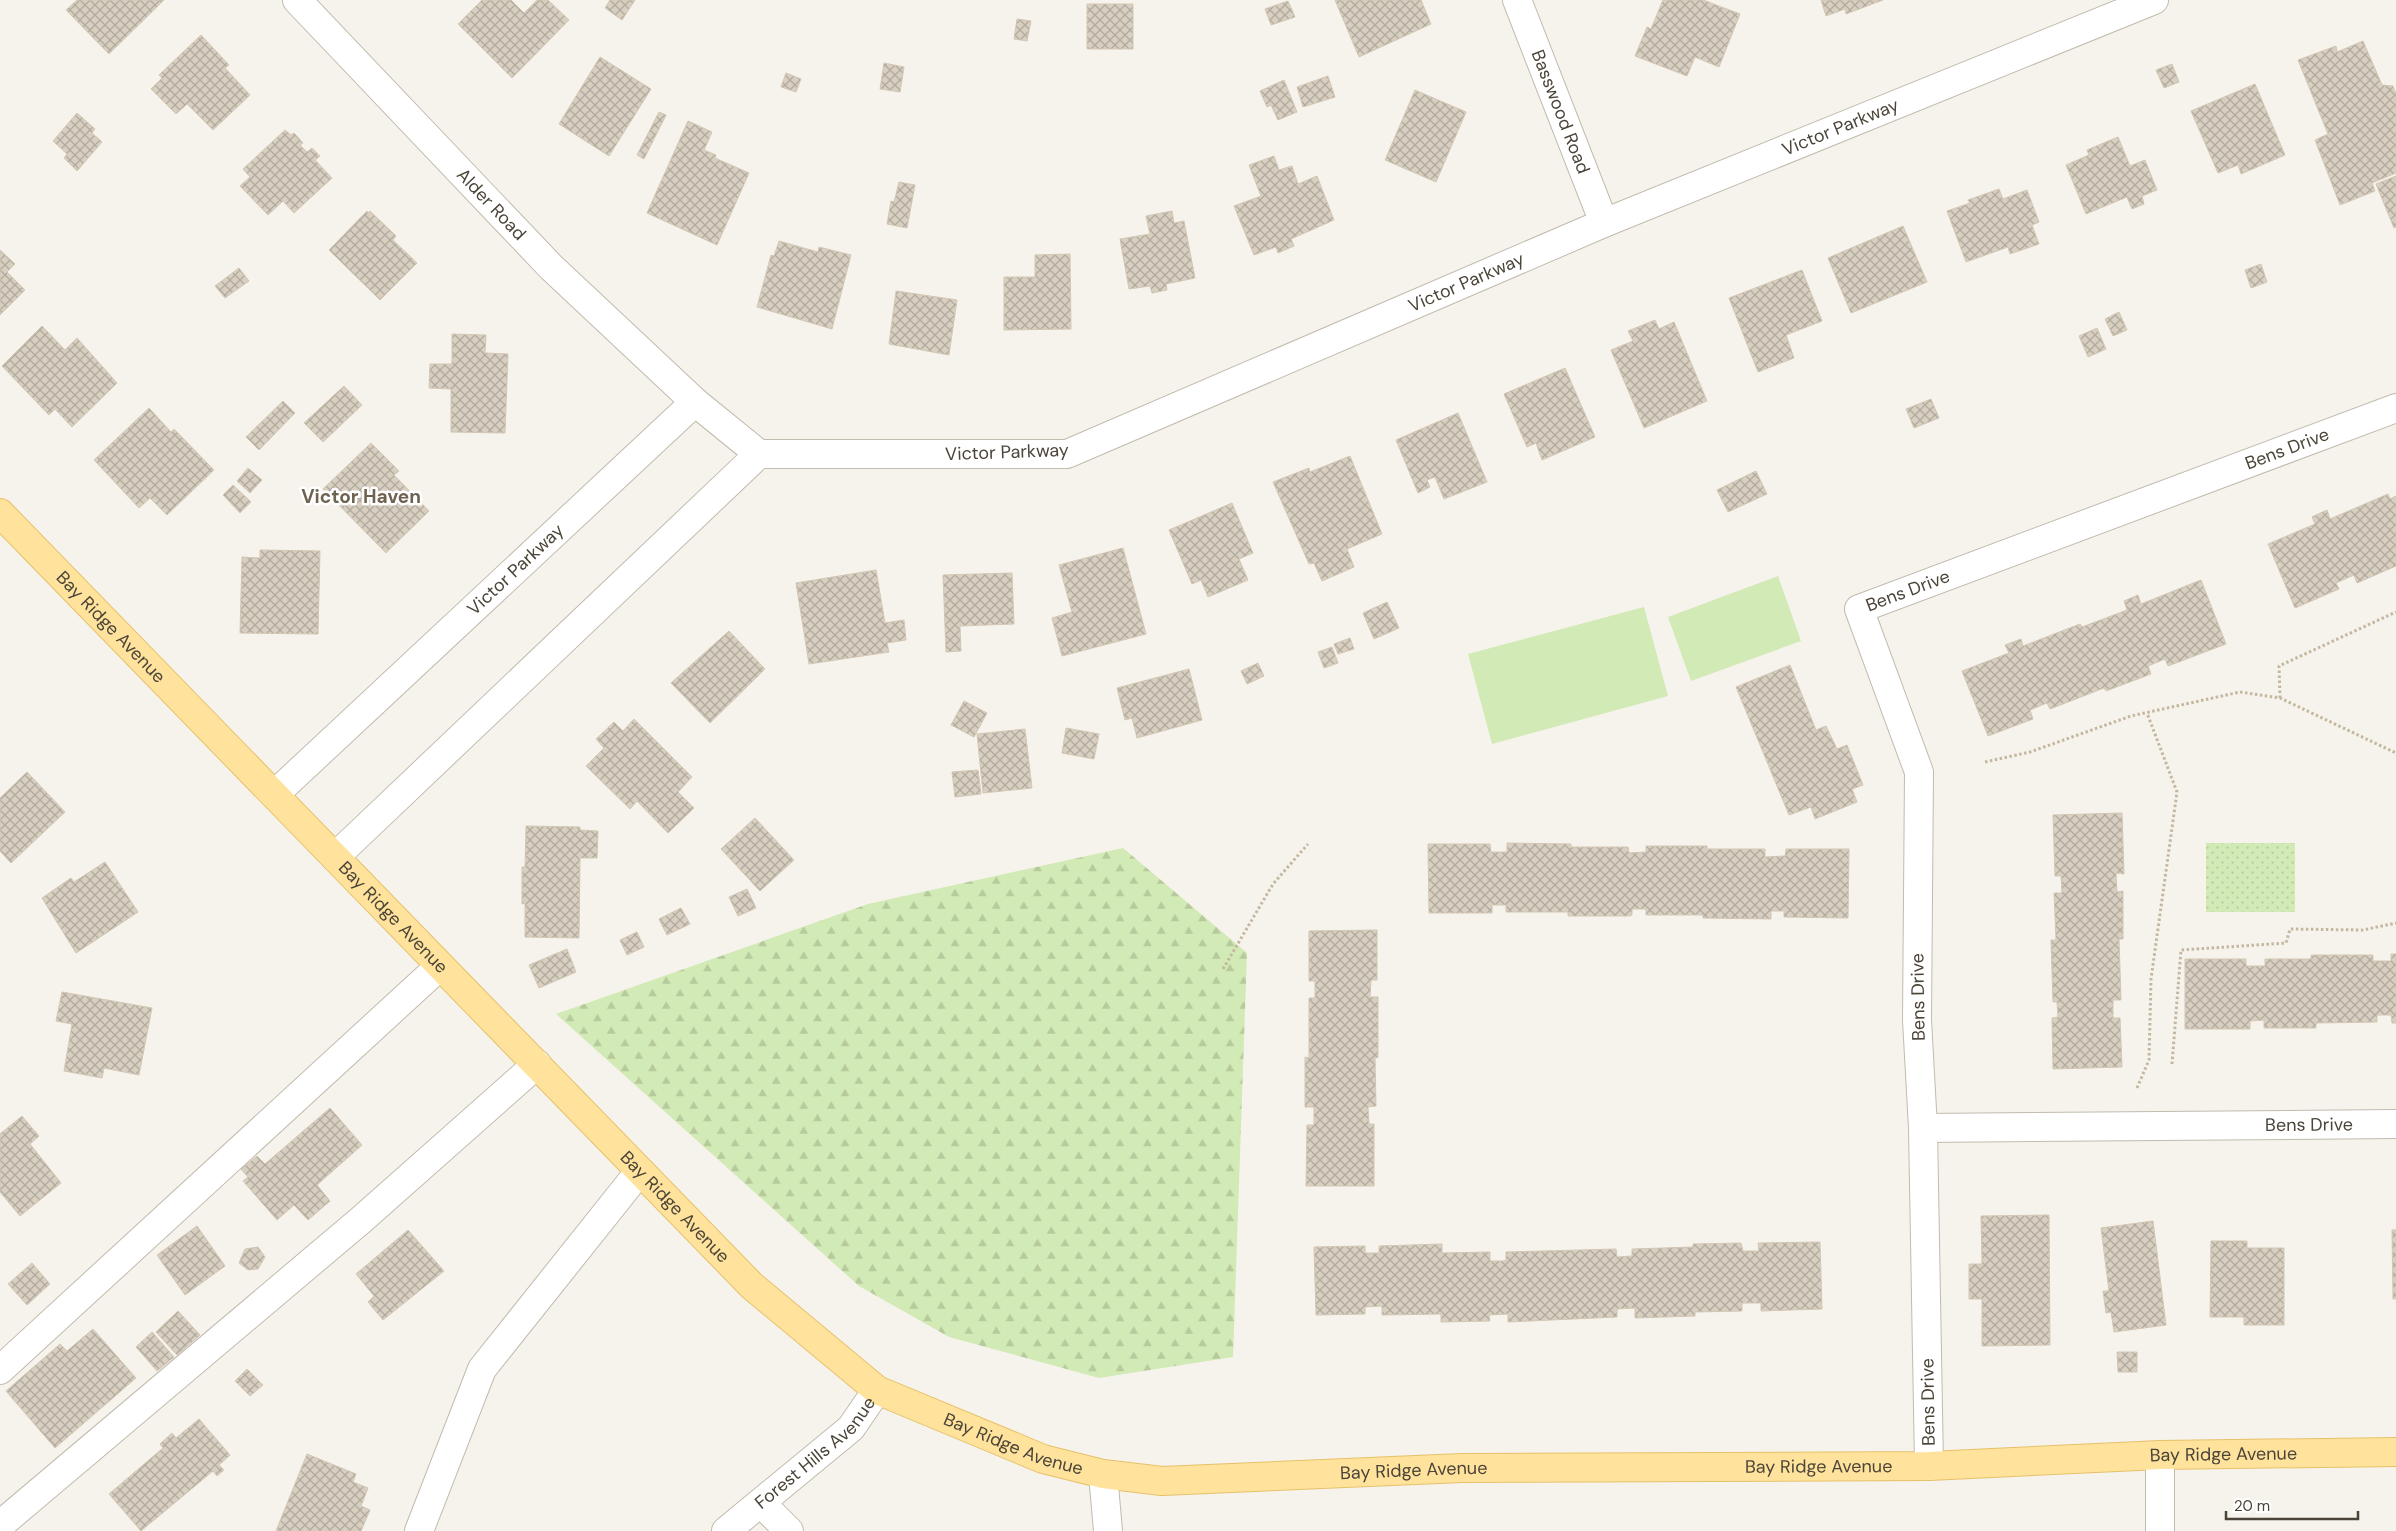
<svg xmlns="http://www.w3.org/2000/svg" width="2396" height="1531" font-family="'DM Sans',sans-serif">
<defs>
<pattern id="forest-firs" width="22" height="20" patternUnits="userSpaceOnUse" patternTransform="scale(1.25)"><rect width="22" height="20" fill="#d2eab5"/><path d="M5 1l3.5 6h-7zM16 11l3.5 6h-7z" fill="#b6ca9c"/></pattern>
<pattern id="park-dots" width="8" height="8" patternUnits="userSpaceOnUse" patternTransform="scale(1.25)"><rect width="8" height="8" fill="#d2eab5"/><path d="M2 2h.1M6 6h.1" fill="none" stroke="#b6ca9c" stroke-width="1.8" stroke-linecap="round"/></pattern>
<pattern id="building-cross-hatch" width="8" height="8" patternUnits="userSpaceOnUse" patternTransform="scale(1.25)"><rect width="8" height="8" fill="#d8cfc1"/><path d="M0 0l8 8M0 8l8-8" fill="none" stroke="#b1aa9e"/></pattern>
</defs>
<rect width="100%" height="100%" fill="#f6f3ec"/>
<!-- green -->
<path fill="#d2eab5" d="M1778,576L1801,641L1691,681L1668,617Z
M1644,607L1668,696L1492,744L1468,654Z"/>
<!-- forest -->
<path fill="url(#forest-firs)" d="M1123,848L1247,953L1233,1357L1099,1378L949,1337L859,1286L556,1014L868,904Z"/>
<!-- park -->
<path fill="url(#park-dots)" d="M2206,843H2295V912H2206Z"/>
<!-- building -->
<path fill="url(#building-cross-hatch)" stroke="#d3c7b4" d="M77,0H164L109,54L66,10Z
M482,0H511L524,13L537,0H548L569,20L512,78L458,24Z
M610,0H635L622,20L605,8Z
M1335,0H1421L1431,24L1359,57Z
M1663,0H1703L1740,14L1719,67L1695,57L1687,76L1635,56L1647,27L1651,29Z
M1821,0H1883L1846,14L1845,9L1826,16Z
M1288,1L1295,17L1271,25L1265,9Z
M1087,4H1133V49H1087Z
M1017,19L1031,21L1027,41L1014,39Z
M201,35L229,65L225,68L250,95L213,130L187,104L176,114L151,89L162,78L159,75Z
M2363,41L2382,85L2393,86L2396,94V173L2372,183L2375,191L2340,205L2315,140L2328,134L2298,60L2336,46L2337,52Z
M600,57L651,89L609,156L559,124Z
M884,63L904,67L900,92L880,89Z
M2172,64L2179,82L2164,88L2156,70Z
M786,73L801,79L796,92L781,87Z
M1328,76L1335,97L1303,107L1297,87Z
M1284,80L1297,112L1278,120L1271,105L1267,107L1260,91Z
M2255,84L2285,155L2241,174L2238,165L2218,173L2191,111Z
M1415,90L1466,112L1436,182L1385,160Z
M659,112L666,115L644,159L637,155Z
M77,113L95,129L92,133L102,142L77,171L64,158L67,154L53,141Z
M688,121L712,132L704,150L716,155L715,158L749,173L717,245L647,213Z
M285,130L291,135L294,133L303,143L300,145L307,152L312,148L320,156L315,160L332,178L294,213L283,201L268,215L240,186L250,177L243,169Z
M2118,137L2130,166L2145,160L2157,190L2142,196L2144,204L2132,209L2127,197L2086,214L2066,165L2089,155L2087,150Z
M1274,156L1279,170L1292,166L1298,184L1317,176L1334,220L1291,239L1294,246L1278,253L1276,247L1254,255L1234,206L1261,196L1249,165Z
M2396,176V227L2394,228L2376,184Z
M899,182L915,185L907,228L887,224L891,201L894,202Z
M1999,189L2003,199L2027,190L2039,222L2032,225L2039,244L2010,254L2008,247L1966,262L1947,211L1970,203L1968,200Z
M367,211L368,213L370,211L396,236L393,240L417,263L380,300L329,250Z
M1172,211L1174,223L1184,221L1195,278L1166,284L1167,290L1152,293L1150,286L1129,289L1120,239L1150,234L1146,216Z
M1903,226L1927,282L1851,313L1828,258Z
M779,241L818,252L819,247L851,255L832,329L757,307L771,255L774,256Z
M0,250L15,264L7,272L25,290L0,315Z
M1070,254L1071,329L1004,330V277H1035V255Z
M2261,264L2267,282L2251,288L2245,270Z
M239,268L249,281L225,298L215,286Z
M1802,270L1822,321L1786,335L1794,358L1758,372L1729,298Z
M896,291L957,300L949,355L889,344Z
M2119,312L2127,330L2113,336L2105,319Z
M1655,320L1659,329L1674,322L1707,401L1644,428L1611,350L1633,341L1628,331Z
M42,326L65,350L77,338L117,383L72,427L55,409L49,415L2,366Z
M2097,328L2106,349L2088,357L2079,336Z
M452,334L486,335L485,353L508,354L505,433L451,432V389L429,388L430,364H452Z
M1565,368L1595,437L1542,460L1536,443L1527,447L1504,394Z
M344,386L362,405L323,442L304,423Z
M1931,399L1939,418L1914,428L1906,409Z
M283,401L295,413L259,450L246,437Z
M149,408L171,432L174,429L214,470L167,515L150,498L139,508L94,460Z
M1458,413L1487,482L1444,499L1435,477L1427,480L1430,487L1418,493L1396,440Z
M371,443L399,471L394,475L429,511L386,553L323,489Z
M1350,456L1382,534L1347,549L1354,567L1322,581L1314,563L1309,564L1273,482L1309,468L1310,472Z
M248,468L262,480L250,493L237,481Z
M1756,471L1767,494L1728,512L1717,490Z
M233,485L251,502L240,513L223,495Z
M2388,494L2390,499L2396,496V566L2357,583L2354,575L2336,583L2339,589L2295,608L2268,544L2315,524L2312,517L2314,516L2327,510L2330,519Z
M1232,503L1253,553L1239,559L1248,580L1208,597L1201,580L1192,584L1169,530Z
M1123,548L1146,634L1062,656L1052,618L1072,612L1059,565Z
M260,550L320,551L318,634L240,633L242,557L260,558Z
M876,570L885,623L904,620L906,640L887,643L889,652L809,664L796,583Z
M1012,573L1014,624L960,626L961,651L946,652L943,575Z
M2201,580L2226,644L2168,666L2165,659L2148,666L2151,674L2106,691L2104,688L2050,709L2047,703L2030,710L2033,719L1988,736L1962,671L2009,653L2005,645L2021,639L2023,646L2080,624L2082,627L2127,610L2124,601L2138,595L2141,604Z
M1387,602L1399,628L1374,639L1363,613Z
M729,631L765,669L710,723L671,683Z
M1350,638L1354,649L1338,654L1334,644Z
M1332,647L1338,663L1324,668L1318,652Z
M1258,663L1264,676L1247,684L1241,671Z
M1790,665L1816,730L1826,726L1837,749L1847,745L1863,785L1852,789L1857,802L1815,819L1811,807L1789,815L1736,687Z
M1189,669L1202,720L1137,738L1132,718L1125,720L1117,688Z
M964,701L987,713L974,737L951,725Z
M634,719L692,777L678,792L694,808L668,833L637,801L630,809L586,766L604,748L596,739L614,722L623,731Z
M1066,728L1099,734L1094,759L1062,753Z
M1025,729L1032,788L983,793L977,734Z
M978,770L981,794L955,797L952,772Z
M27,772L65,812L11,863L0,851V798Z
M2122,813L2124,874L2116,873L2117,892L2123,891V939H2119L2121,1000H2113V1018H2120L2122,1067L2053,1069L2052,1018L2058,1017L2057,1002H2053L2051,940H2056L2054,893H2062L2061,876H2055L2053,815Z
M755,818L794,860L760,891L721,849Z
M526,826L580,827V830L598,831L597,858H580L579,938L525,937V903L522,904V867H525Z
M1507,843L1571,844V847H1628L1629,853L1646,852V846H1707V849H1765V857L1785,856L1786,849H1849L1848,918L1784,917V911H1771V919L1703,918V915H1646V909H1632V915L1630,916H1568V912H1506V905H1492V913H1429L1428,844H1490L1491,852H1507Z
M105,862L138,912L76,953L42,898L71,878L74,882Z
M747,889L756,908L738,916L729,897Z
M681,908L690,924L667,935L659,919Z
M1377,930V980H1371L1370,997H1378V1058L1375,1057L1376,1106L1368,1107L1369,1124H1374V1186H1306L1307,1125H1314V1107H1305V1057L1309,1058V998H1315V981H1309V931Z
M637,932L644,947L627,955L620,940Z
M567,949L576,972L539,988L529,965Z
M2391,954H2396V1023H2392L2391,1015H2377V1022L2316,1023V1028H2264V1020L2250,1021V1029H2185V959H2246V966H2265V959H2311V955H2373V961H2391Z
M62,992L152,1008L139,1075L104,1068L102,1078L64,1071L72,1024L56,1021Z
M330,1108L362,1145L317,1185L330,1201L308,1220L294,1205L277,1220L243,1181L248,1177L241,1169L257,1156L265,1164Z
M22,1116L39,1136L30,1144L61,1183L20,1216L0,1192V1134Z
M2049,1215L2050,1345L1982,1346V1299H1969V1264H1982L1981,1216Z
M2153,1221L2166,1325L2114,1332L2111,1312L2106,1313L2103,1291H2109L2101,1228Z
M197,1226L225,1266L185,1295L157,1255Z
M408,1230L444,1271L383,1320L368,1302L374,1296L356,1274Z
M2392,1230H2396V1299H2393Z
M2211,1241H2247V1248H2284V1325H2244V1317H2210Z
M1820,1242L1822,1309L1761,1311V1303H1742V1311L1695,1312V1316L1635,1318V1308L1617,1309V1317L1508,1322V1314L1489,1315L1490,1321L1441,1322V1314L1382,1315V1306L1365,1307V1314L1316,1315L1314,1247L1365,1246V1253H1379V1246L1442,1244V1253L1490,1252V1261H1503L1506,1260V1252L1616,1249L1617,1257L1632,1256V1249L1693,1247V1244L1741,1243L1743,1251H1759L1758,1243Z
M258,1247L265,1257L258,1269L248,1270L239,1263L245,1249Z
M32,1263L50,1284L27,1305L8,1284Z
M178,1311L200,1335L177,1355L156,1332Z
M93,1329L136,1378L55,1448L6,1391L60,1344L67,1351Z
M152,1332L174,1357L157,1371L136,1347Z
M2117,1352H2137V1372H2118Z
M247,1369L263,1385L250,1396L235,1381Z
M199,1419L230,1455L219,1465L224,1470L217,1476L213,1471L141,1531L109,1494L163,1448L160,1444L172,1433L176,1438Z
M307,1454L356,1474L353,1482L368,1488L361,1506L370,1510L361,1531H276Z"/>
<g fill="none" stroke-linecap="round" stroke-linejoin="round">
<!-- minor casing -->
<g stroke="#c2bbae" stroke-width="30">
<g id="minor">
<path id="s1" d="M297,0L551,267L695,402L759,454H1067L1604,223L2154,0"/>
<path id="s2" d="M1517,0L1604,223"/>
<path id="s3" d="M275,794L695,402"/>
<path d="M335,857L759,454"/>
<path id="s4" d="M1923,1128L2396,1124"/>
<path d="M0,1370L440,966"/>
<path d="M2160,1455V1531"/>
<path id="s5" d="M1929,1466L1923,1128L1917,1020L1919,772L1859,609L2396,408"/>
<path d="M1103,1474L1108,1531"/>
<path d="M761,1503L789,1531"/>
<path d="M0,1525L361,1220L537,1064"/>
<path d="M419,1531L482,1369L639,1172"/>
<path id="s6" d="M726,1531L851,1428L877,1390"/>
</g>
</g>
<!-- major casing -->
<g stroke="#e6c16a" stroke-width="30">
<g id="major">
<path id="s7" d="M0,513L752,1286L877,1390L1043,1459L1103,1474L1162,1481L1462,1468L1929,1466L2160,1455L2396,1452"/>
</g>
</g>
<!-- path -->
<path stroke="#c4b79f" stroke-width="3" stroke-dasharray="2.5 2.5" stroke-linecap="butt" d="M2280,698L2279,666L2396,612
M1985,762L2030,752L2131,716L2240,692L2280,698L2396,753
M1223,969L1273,884L1308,844
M2172,1064L2181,950L2286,943L2290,929L2363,930L2396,923
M2137,1088L2149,1060L2151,979L2177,792L2147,713"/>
<!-- minor -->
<use href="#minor" stroke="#fff" stroke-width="28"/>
<!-- major -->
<use href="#major" stroke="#ffe39c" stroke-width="28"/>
</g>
<g text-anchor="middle" stroke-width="5" stroke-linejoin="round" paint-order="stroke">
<!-- street labels -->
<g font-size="18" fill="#4b4439" stroke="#fff">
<text dy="6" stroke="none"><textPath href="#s2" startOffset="120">Basswood Road</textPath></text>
<text dy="6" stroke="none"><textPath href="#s1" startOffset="1796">Victor Parkway</textPath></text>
<text dy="6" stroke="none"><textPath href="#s1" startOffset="282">Alder Road</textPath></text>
<text dy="6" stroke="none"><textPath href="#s1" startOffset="1391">Victor Parkway</textPath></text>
<text dy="6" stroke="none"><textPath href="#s5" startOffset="1325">Bens Drive</textPath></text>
<text transform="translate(1007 452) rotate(-2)" y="6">Victor Parkway</text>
<text dy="6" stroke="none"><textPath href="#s3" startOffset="329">Victor Parkway</textPath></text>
<text dy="6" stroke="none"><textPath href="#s5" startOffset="920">Bens Drive</textPath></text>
<text dy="6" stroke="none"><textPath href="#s7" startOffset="159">Bay Ridge Avenue</textPath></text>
<text dy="6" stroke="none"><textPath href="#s7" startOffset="564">Bay Ridge Avenue</textPath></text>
<text transform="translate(1918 997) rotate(-91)" y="6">Bens Drive</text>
<text dy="6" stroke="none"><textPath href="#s4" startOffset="386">Bens Drive</textPath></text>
<text dy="6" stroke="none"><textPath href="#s7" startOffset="968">Bay Ridge Avenue</textPath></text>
<text transform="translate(1928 1402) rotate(-91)" y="6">Bens Drive</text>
<text dy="6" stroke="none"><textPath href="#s7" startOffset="1388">Bay Ridge Avenue</textPath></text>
<text dy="6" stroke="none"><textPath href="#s6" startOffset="119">Forest Hills Avenue</textPath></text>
<text dy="6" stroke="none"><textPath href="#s7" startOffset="2604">Bay Ridge Avenue</textPath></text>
<text dy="6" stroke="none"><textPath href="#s7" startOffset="2199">Bay Ridge Avenue</textPath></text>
<text dy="6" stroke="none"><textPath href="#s7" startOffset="1794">Bay Ridge Avenue</textPath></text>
</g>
<!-- neighbourhood labels -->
<g font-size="19" font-weight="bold" fill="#6e6250" stroke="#fff">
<text x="361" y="503">Victor Haven</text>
</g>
</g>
<!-- scale -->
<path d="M2226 1511v8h132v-8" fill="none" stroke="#4b4439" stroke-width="2.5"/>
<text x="2234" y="1511" font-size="15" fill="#4b4439" stroke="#ffffff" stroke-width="4" paint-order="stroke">20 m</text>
</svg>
